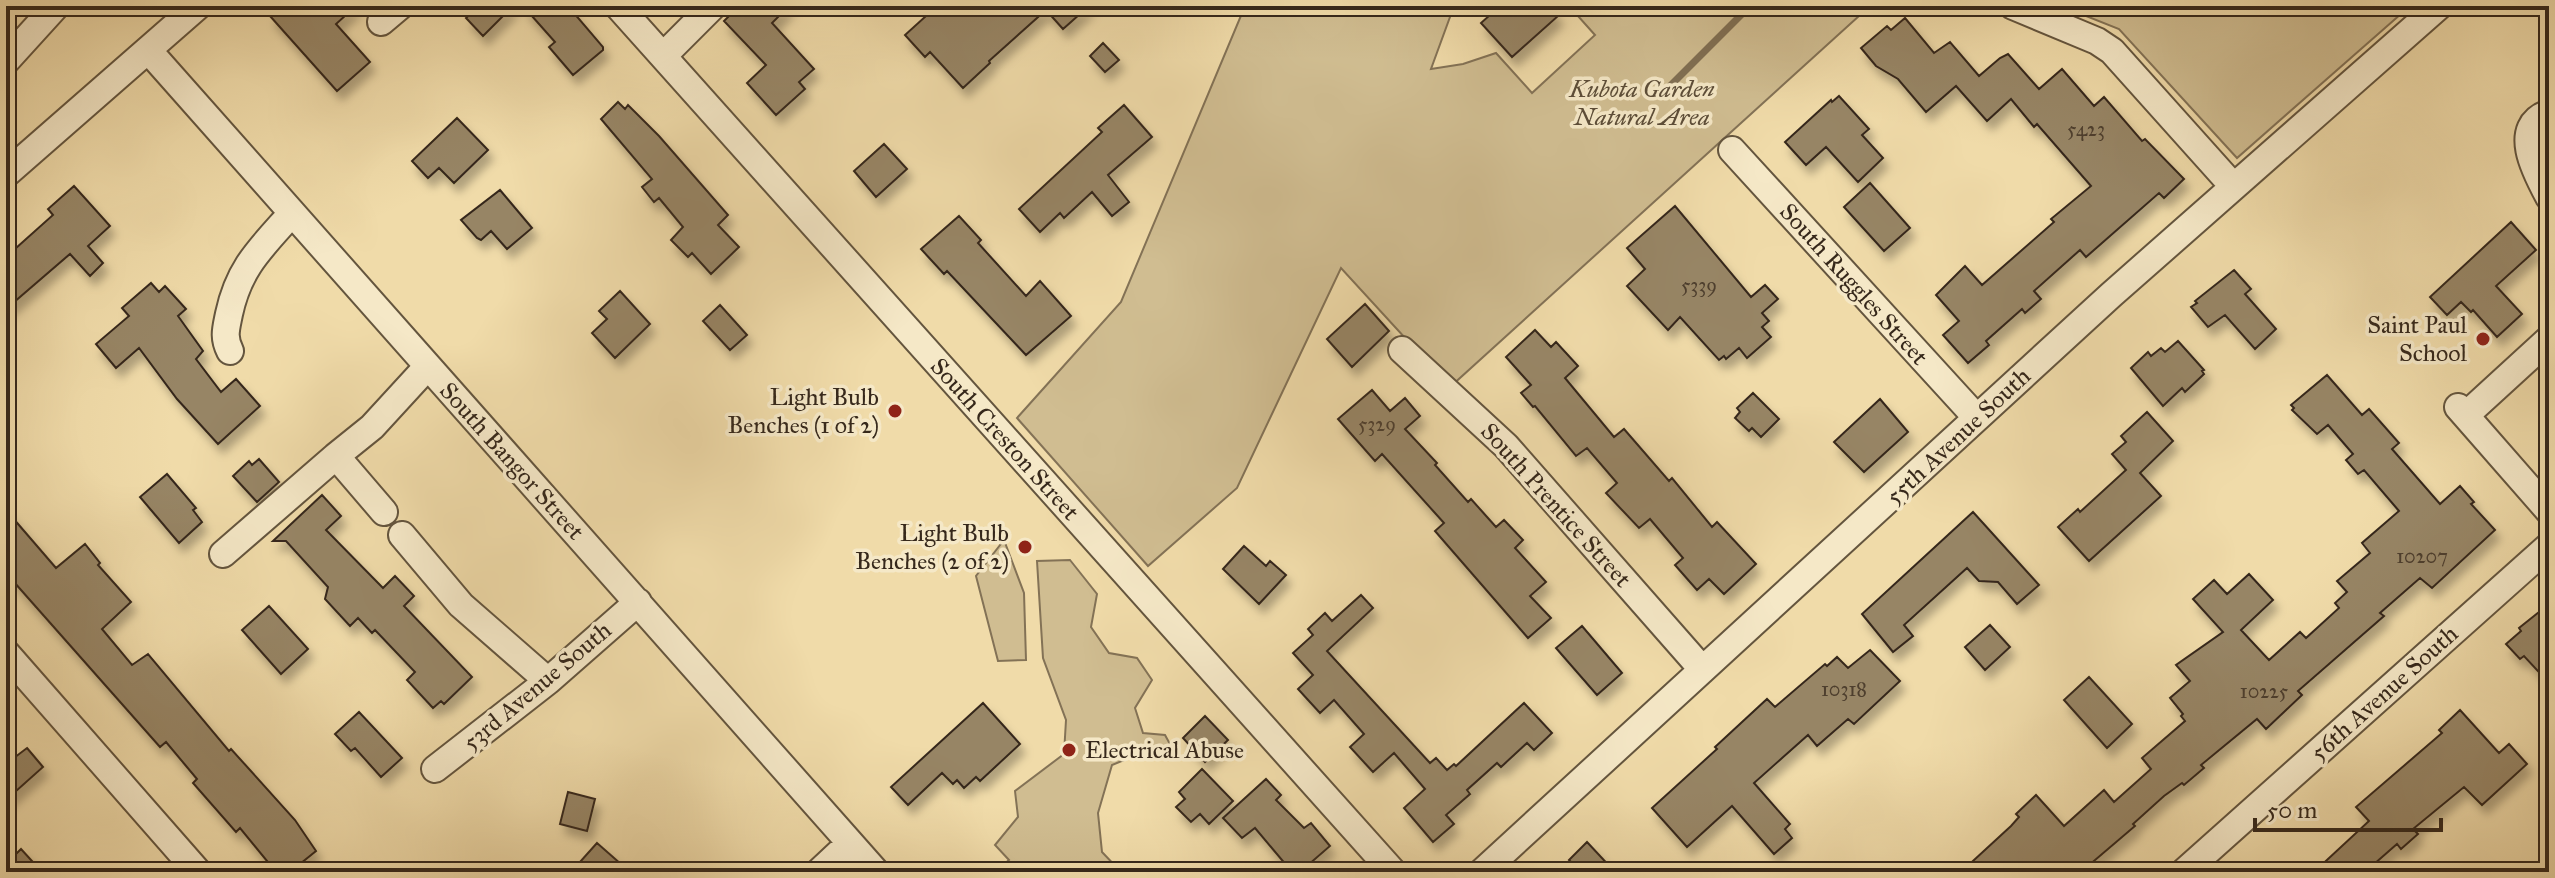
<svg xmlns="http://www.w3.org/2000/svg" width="2555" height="878" font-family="'IM FELL Great Primer',serif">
<defs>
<filter id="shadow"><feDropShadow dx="5" dy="9" stdDeviation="4" flood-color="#0004"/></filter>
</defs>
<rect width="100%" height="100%" fill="#f0dba9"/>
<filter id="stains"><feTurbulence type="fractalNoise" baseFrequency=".0025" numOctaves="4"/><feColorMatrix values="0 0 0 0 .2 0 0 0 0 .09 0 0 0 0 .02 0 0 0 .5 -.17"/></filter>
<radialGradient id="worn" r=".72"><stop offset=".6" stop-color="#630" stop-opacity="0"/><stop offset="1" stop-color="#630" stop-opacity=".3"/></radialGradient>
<!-- green -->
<path fill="#d0bd91" stroke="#837256" stroke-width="2" d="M1245,6H1454L1431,69L1463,64L1496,53L1532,93L1595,35L1569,6H1870L1450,387L1341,268L1237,488L1148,566L1017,418L1121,302Z
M2061,6H2410L2237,158L2119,29Z
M1004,540L1024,593L1026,660L998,661L976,576Z
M1070,560L1097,594L1091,627L1109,653L1137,658L1152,680L1135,708L1143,733L1165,735L1177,757L1139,754L1112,765L1098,813L1102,852L1121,872H995L1009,860L995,845L1018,817L1015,791L1064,754L1066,720L1043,658L1037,561Z"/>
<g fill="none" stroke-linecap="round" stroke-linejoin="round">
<!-- stream -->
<path stroke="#806f53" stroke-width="7" d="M1663,93L1750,6"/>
</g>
<!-- building -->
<path fill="#978565" stroke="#36281b" stroke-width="2" filter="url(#shadow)" d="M282,6H356L336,24L370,62L337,91L270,16Z
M479,6H513L483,36L466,18Z
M523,6H568L603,47V50L573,75L549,47L555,42Z
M739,6H789L772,23L814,69L799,82L805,89L776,115L747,83L766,65L724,21Z
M937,6H1089L1063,29L1046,10L989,61L990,63L963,88L930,52L925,57L905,35Z
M1500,6H1549L1558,16L1512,57L1481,23Z
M1905,18L1934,53L1950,42L1979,76L2000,58L2008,54L2039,89L2062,69L2094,106L2104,97L2142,141L2145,139L2184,179L2164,198L2159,193L2086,257L2080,250L2034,291L2041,299L2025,313L2022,309L1986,341L1989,345L1968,363L1943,335L1959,321L1936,295L1965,266L1982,285L2054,222L2051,219L2091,186L2037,124L2034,127L2011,99L1987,121L1956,86L1926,112L1898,79L1876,66L1861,48L1887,26L1891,30Z
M1103,43L1119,60L1105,72L1090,56Z
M1839,96L1869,129L1862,135L1883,158L1858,182L1826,147L1806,165L1785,142L1831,100L1832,102Z
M618,102L625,109L628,105L659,136L728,215L718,225L739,247L711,274L692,253L688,257L671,240L683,227L659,198L654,202L642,187L652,179L601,119Z
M1124,105L1152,137L1108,175L1129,202L1112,216L1092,192L1064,218L1060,213L1040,232L1019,209L1102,132L1098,128Z
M457,118L488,150L454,183L439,168L428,178L412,161Z
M884,144L907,169L876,197L854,171Z
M1870,183L1910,228L1884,251L1844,207Z
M74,186L110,226L88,246L103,263L90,276L70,254L6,309V257L53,215L48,209Z
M500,190L532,228L507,249L491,231L481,240L477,238L461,220Z
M1675,206L1751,297L1765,285L1778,299L1762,313L1769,321L1762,327L1771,337L1747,358L1739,348L1726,359L1724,356L1719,360L1680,317L1668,330L1627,286L1645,269L1627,248Z
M959,216L981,240L978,243L1026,296L1040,281L1071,316L1026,355L947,271L944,274L921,249Z
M2511,222L2536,250L2496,286L2522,314L2497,337L2473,310L2471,312L2461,302L2447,315L2430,297Z
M2234,270L2251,289L2245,294L2276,329L2255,349L2225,315L2208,327L2191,307L2197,303L2195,301Z
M151,283L159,292L165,286L186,309L178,316L203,351L196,359L221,392L236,379L260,406L218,444L177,399L139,348L116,368L96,344L129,316L122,308Z
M620,291L650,324L615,358L592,333L607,319L599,311Z
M1365,304L1389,331L1352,367L1327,339Z
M720,305L747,335L730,350L703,321Z
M1535,330L1551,347L1556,342L1578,366L1565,378L1614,437L1624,429L1669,481L1672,478L1712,527L1717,522L1756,564L1724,594L1709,579L1697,590L1675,565L1683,558L1650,519L1639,528L1606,493L1617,483L1587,448L1576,456L1535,406L1533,407L1521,393L1531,385L1506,357Z
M2178,341L2204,370L2202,371L2204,374L2185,392L2182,388L2163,406L2131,368L2148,352L2151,356L2161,348L2165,352Z
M2327,375L2362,415L2369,409L2399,443L2392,449L2440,504L2460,486L2474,502L2471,504L2495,530L2432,588L2420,578L2380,613L2384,616L2298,691L2302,695L2266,729L2257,719L2201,765L2204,768L2184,785L2182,783L2164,796L2133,824L2135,826L2081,872H1961L2011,826L2019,817L2016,814L2036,795L2064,826L2104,790L2114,802L2151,769L2142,758L2185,721L2181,716L2183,714L2170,698L2190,681L2176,665L2223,632L2193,599L2214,580L2227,594L2249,574L2273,600L2241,630L2269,660L2300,632L2306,638L2339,608L2335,603L2347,592L2337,581L2370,553L2362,543L2399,511L2364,470L2358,474L2346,460L2353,454L2328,425L2317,434L2292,410L2294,408L2291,405Z
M1372,390L1390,411L1405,398L1420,416L1405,429L1437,463L1435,465L1468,502L1471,499L1496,527L1504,520L1523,540L1515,548L1546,582L1530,596L1551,618L1528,638L1435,531L1444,523L1382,454L1375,461L1338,419Z
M1753,393L1779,419L1761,437L1752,428L1749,431L1735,418L1740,412L1737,408Z
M1880,399L1908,432L1864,472L1834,442Z
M2147,412L2173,441L2140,473L2161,496L2089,561L2058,527L2078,509L2080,512L2126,470L2112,454L2126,442L2121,436Z
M259,459L279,482L257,502L233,476L249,461L252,465Z
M167,474L196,508L193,510L202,522L179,543L140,497Z
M322,495L341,516L326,530L383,588L395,576L414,596L404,606L472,677L444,704L441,701L433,708L407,680L415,672L375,630L372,633L358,618L350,626L325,599L328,587L286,541H273Z
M6,510L56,568L85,544L100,563L98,565L131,602L102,629L132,665L148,654L229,751L231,749L295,820L316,851L290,872H276L240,828L236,832L193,783L197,779L166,742L160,747L6,573Z
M1973,512L2039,585L2017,604L1998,582L1979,581L1967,568L1904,625L1913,636L1893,652L1862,614Z
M1244,546L1266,566L1270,561L1286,575L1259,604L1223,569Z
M1361,595L1373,608L1327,651L1430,763L1436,758L1447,770L1454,764L1456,766L1524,703L1552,733L1534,750L1527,743L1501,767L1497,763L1467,790L1470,794L1446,815L1454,824L1433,842L1404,808L1425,789L1394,753L1373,772L1350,747L1364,734L1334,700L1320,713L1298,689L1313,675L1293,653L1313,635L1308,629L1325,613L1332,621Z
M2549,604V683L2524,656L2520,659L2506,644L2521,631L2519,628Z
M269,606L308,649L281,674L242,630Z
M1990,625L2010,647L1985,670L1965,647Z
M1582,626L1622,673L1597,695L1556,648Z
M1870,650L1900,681L1854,724L1848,719L1817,746L1808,735L1754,783L1790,824L1785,829L1792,838L1774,854L1732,806L1687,847L1652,808L1717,749L1715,747L1767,699L1775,707L1825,664L1827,666L1837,657L1848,668Z
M2089,677L2132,724L2107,748L2064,700Z
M983,703L1020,744L980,781L976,777L964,788L957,780L953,784L942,773L908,805L891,787Z
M2460,710L2499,753L2509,744L2527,764L2482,805L2464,787L2413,829L2418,834L2401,849L2397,844L2365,872H2314L2369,821L2356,807L2442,733L2439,730Z
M359,712L402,758L381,777L355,748L351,751L335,734Z
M1205,716L1228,740L1205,762L1183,738Z
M27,748L43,767L6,800V764Z
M1202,769L1233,801L1209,824L1200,814L1191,822L1176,807L1185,799L1179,792Z
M1266,779L1281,795L1276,800L1304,828L1311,823L1330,846L1300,872H1292L1255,828L1242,838L1223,818Z
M568,792L595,799L587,831L560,824Z
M1587,842L1615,872H1581L1569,860Z
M597,843L630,872H571Z
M21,849L42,872H6V864Z"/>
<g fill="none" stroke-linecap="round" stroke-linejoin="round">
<!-- minor casing -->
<g stroke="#64553e" stroke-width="30">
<path id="minor" d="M618,6L1393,872
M2013,6L2097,41L2112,51L2233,186
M381,22L400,6
M148,50L876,872
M663,56L713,6
M6,61L56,6
M2549,113C2510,126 2536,173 2549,197
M1732,150L1976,417
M6,174L198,6
M1402,350L1506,446L1702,669
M230,351C223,337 226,329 229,314C239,267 261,248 292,213
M2458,407L2549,511
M2466,415L2549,339
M336,456L384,512
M402,535L461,605L548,681
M223,554L336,456L372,427L428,366
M6,653L198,872
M435,769L548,681L638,602
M819,872L850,843
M1482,872L2111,295L2439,6
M2184,872L2549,546"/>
</g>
<!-- minor -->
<use href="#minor" stroke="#f5e8c7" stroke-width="26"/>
</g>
<!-- markers -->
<g fill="#8f2418" stroke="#f5e8c7" stroke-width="3">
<circle cx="2483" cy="339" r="8"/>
<circle cx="895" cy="411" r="8"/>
<circle cx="1025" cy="547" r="8"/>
<circle cx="1069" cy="750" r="8"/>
</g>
<g text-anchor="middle" stroke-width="7" stroke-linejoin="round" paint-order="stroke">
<!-- number labels -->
<g font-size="20" fill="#4e3f2e">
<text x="2086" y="136">5423</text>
<text x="1699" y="292">5339</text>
<text x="1377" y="431">5329</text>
<text x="2422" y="563">10207</text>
<text x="1844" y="696">10318</text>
<text x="2264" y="698">10225</text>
</g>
<!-- park labels -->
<g font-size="24" font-style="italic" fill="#5c4d38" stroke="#f5e8c7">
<text x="1642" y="97">Kubota Garden<tspan x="1642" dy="28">Natural Area</tspan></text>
</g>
<!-- street labels -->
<g font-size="24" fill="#36281b" stroke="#f5e8c7">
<text transform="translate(1854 284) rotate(48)" y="8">South Ruggles Street</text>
<text transform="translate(1958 436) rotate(-43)" y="8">55th Avenue South</text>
<text transform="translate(1005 439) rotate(48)" y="8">South Creston Street</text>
<text transform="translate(512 461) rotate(48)" y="8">South Bangor Street</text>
<text transform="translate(1556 505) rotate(48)" y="8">South Prentice Street</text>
<text transform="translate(537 686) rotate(-40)" y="8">53rd Avenue South</text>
<text transform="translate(2384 693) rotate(-42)" y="8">56th Avenue South</text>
</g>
<!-- poi labels -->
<g font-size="24" fill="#36281b" stroke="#f5e8c7" text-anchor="end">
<text x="2467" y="333">Saint Paul<tspan x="2467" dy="28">School</tspan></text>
<text x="879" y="405">Light Bulb<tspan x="879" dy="28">Benches (1 of 2)</tspan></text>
<text x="1009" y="541">Light Bulb<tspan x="1009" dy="28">Benches (2 of 2)</tspan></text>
<text x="1085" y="758" text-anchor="start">Electrical Abuse</text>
</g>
</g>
<!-- margin -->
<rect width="2555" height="878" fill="none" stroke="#f0dba9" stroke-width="32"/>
<rect x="8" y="8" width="2539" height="862" fill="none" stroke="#36281b" stroke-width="4"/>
<rect x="16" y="16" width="2523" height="846" fill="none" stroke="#36281b" stroke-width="2"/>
<!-- scale -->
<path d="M2255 818v12h186v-12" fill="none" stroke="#36281b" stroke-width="4"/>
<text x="2267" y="818" font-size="24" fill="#36281b" stroke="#f5e8c7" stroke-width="6" paint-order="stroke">50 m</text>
<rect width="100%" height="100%" filter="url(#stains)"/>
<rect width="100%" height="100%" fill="url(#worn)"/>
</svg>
